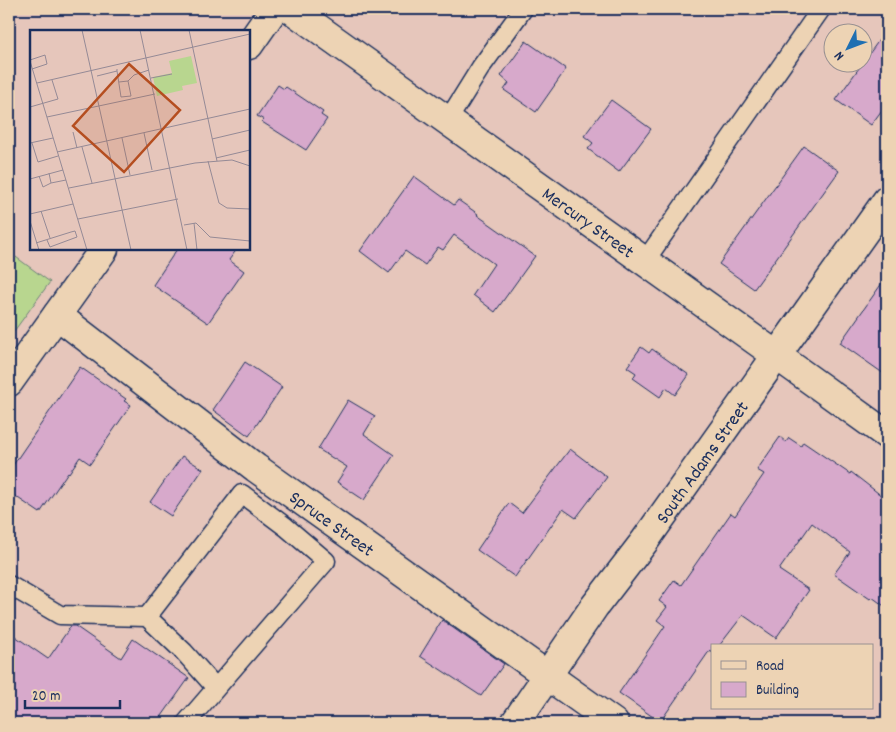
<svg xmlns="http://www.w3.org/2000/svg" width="896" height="732" font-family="Dekko,sans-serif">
<rect width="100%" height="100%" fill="#e6c6bb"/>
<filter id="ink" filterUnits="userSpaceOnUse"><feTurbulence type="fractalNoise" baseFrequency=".02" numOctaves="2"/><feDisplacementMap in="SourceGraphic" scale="10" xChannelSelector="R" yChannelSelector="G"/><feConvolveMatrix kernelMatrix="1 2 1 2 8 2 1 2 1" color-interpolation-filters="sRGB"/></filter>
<g filter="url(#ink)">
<!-- green -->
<path fill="#b8d68f" stroke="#6a8276" d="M9,252L50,282L9,338Z"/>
<!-- building -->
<path fill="#d7a9cb" stroke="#1b2f5e" d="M887,29V103L871,125L836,100Z
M526,41L566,69L536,112L504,90L509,83L501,76Z
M278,85L284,89L286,87L323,112L321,115L327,119L306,150L262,122L264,120L257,116Z
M611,100L651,129L619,172L588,149L593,143L584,136Z
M804,146L839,171L754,289L719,264Z
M414,176L454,205L458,200L478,214L477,215L535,256L495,312L473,295L494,264L454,235L443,250L438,247L425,265L405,251L389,273L360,251Z
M177,249H237L229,260L244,271L208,323L153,285Z
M887,276V376L840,343Z
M641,347L649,353L652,349L689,375L675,395L666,388L660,397L633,378L636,373L627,367Z
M245,362L282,387L249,436L213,410Z
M80,367L126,399L124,401L131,405L90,464L80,457L69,473L68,472L40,513L9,492V471Z
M348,400L375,416L364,434L394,455L364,500L337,482L347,467L318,449Z
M780,437L786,442L789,438L801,446L803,442L850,474L851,472L887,500V608L872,597L870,599L834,574L850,552L812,523L779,570L809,590L776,638L743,615L719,646H712V652L710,650L660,722L619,693L665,626L657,620L667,607L659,601L674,580L681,585L731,513L735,516L764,474L757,470Z
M570,449L607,477L576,518L563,509L515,577L477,550L509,503L522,513Z
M182,456L203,469L171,516L150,502Z
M442,620L504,664L481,696L420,656Z
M71,626H75L121,658L133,639L189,678L157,723H9V632L48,659Z"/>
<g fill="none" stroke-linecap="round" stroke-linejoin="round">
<!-- lane casing -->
<g stroke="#1b2f5e" stroke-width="21">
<path id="lane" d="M448,120L481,67L523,9
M645,261L821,9
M9,585L60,615L147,617L184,652L216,688
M147,617L242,494L286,527L326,561L186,723"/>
</g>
<!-- street casing -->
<g stroke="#1b2f5e" stroke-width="31">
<g id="street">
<path id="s1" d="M291,9L776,355L887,435"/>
<path id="s2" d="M57,315L256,468L614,723"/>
<path id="s3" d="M515,723L594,607L644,542L887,200"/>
</g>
</g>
<!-- secondary casing -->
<g stroke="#1b2f5e" stroke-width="31">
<path id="secondary" d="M249,45L274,9
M9,382L104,249"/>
</g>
<!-- lane -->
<use href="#lane" stroke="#edd3b4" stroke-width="18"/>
<!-- street -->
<use href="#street" stroke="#edd3b4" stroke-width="28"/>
<!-- secondary -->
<use href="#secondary" stroke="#edd3b4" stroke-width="28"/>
</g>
</g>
<g text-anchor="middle" stroke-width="5" stroke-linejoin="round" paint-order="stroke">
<!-- street labels -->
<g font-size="19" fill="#1b2f5e" stroke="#edd3b4">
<text dy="7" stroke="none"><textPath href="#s1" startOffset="366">Mercury Street</textPath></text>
<text dy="7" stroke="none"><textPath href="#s3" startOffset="321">South Adams Street</textPath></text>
<text dy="7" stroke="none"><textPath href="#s2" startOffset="345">Spruce Street</textPath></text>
</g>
</g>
<!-- overview -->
<g transform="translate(30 30)">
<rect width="220" height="220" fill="#e6c6bb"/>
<path d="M161,26L167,53L152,56L153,60L127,66L123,47L142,43L139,31Z" fill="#b8d68f"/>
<path fill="none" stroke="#958a96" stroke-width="1" d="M52,0L101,220M110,0L157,220M159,0L187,131M0,30L15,25L17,34L2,39M0,31L57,220M87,41L91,67L101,66L98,51M67,46L87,41V39M121,48L142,44M89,52L98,51L104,45L119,40M7,53L220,4M0,77L28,69L22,50M17,87L125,64M43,102L47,118M114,103L122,140M92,108L100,145M182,109L220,100M0,113L23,108M2,113L8,132L28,126M52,117L62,153M27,122L220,79M186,128L220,120M178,131L189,173L197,178L220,179M19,143L21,153L36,150M9,146L13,157L21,153M0,149L33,140M39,158L165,133L202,130L220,136M11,181L20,208M0,184L43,174M48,189L148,169M0,191L9,220M164,193L167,220M154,195L166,193L180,207L220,211M6,213L41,202L45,201L47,207L20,217L17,210"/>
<path fill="#b54e20" fill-opacity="0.15" stroke="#b54e20" stroke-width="2.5" d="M99,34L150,80L94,142L43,96Z"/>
<rect width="220" height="220" fill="none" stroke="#1b2f5e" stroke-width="2.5"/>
</g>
<!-- margin -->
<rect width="896" height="732" fill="none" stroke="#edd3b4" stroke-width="30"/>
<rect x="15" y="15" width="866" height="702" fill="none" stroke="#1b2f5e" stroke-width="2" filter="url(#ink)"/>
<!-- legend -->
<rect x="711" y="644" width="162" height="65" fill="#edd3b4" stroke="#999192"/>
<rect x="721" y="661" width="25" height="8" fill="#edd3b4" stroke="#999192"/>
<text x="756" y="670" font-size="15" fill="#1b2f5e">Road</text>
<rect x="721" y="682" width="25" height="15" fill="#d7a9cb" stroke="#999192"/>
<text x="756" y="694" font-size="15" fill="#1b2f5e">Building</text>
<!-- north arrow -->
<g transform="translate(848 48) rotate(228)"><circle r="24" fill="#edd3b4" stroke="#999192"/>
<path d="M0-4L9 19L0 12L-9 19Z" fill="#1f6fb2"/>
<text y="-8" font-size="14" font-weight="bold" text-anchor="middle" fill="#1b2f5e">N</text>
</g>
<!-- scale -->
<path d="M25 700v8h95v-8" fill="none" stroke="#1b2f5e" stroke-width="2.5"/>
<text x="32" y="700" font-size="15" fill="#1b2f5e" stroke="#edd3b4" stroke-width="4" paint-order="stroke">20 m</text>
</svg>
